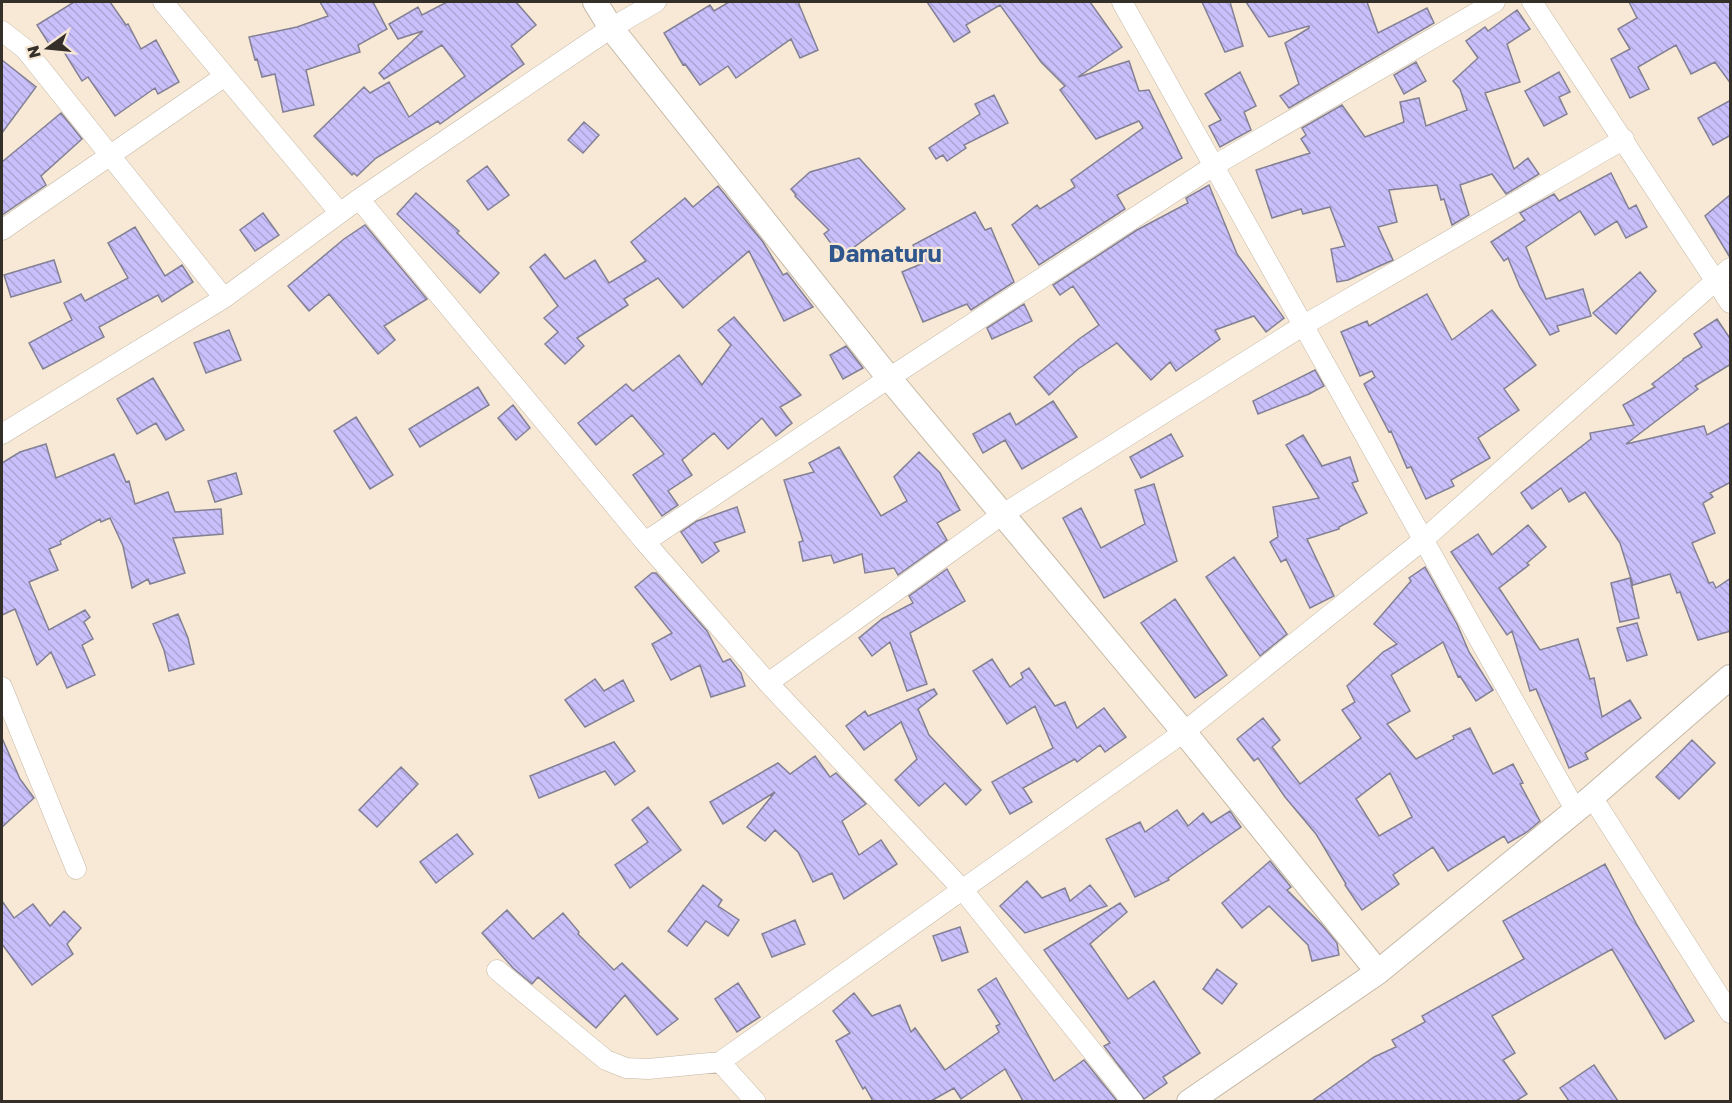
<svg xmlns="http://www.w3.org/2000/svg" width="1732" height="1103" font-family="'Golos Text',sans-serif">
<defs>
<pattern id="building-back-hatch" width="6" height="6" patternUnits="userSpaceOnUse" patternTransform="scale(1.5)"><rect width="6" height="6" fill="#c9bffa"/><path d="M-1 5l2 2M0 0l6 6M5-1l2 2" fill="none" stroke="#ada4d6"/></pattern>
</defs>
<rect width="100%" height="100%" fill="#f7e9d6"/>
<!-- building -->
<path fill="url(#building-back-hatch)" stroke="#838094" stroke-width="1.5" fill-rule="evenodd" d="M74,2H110L126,25L128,24L141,49L156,40L179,82L158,94L155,88L115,116L88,77L82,81L56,39L49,44L37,25Z
M320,2H373L387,29L358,45L360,52L306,70L314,105L283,112L275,74L262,77L257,59L255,60L249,37L297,27L328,16Z
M447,2H516L536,25L511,46L524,64L440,124L438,121L376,158L357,176L354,173L352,175L314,136L364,87L370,93L389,82L409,117L465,76L442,45L384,79L379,73L423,31L398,39L389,24L418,7L422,15Z
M729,2H798L818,50L800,58L791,39L736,78L728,66L700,85L685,64L683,65L664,33L710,5L714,11Z
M927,2H1090L1122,47L1078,77L1129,61L1139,91L1149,90L1182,158L1117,195L1125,209L1039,265L1012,225L1037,205L1040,209L1075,187L1071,180L1143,128L1139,121L1096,139L1060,90L1065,86L1041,62L1000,5L966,25L970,32L954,42Z
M1202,2H1230L1243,46L1225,52Z
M1246,2H1367L1378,33L1427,8L1434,23L1289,108L1280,96L1299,84L1285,43L1309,28V26L1269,37Z
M1629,2H1731V84L1715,62L1691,74L1676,45L1638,67L1649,89L1630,98L1611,59L1630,49L1618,29L1637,18Z
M1517,10L1530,29L1507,44L1520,82L1485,93L1514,169L1528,158L1539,174L1506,194L1492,174L1460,185L1469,215L1452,225L1444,199L1441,200L1437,185L1389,190L1397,222L1378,227L1393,260L1348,280L1337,282L1331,249L1345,246L1330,207L1303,214L1301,209L1272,218L1256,170L1310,153L1301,139L1306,135L1302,128L1342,105L1365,137L1404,122L1400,102L1419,98L1426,126L1467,110L1460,89L1453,81L1478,58L1466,41L1485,27L1488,31Z
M2,60L36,87L2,133Z
M1416,62L1426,81L1404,94L1394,75Z
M1240,72L1256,106L1244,112L1251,130L1220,147L1209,126L1221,120L1205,94Z
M1559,72L1570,92L1559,97L1567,114L1544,126L1525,91Z
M994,95L1008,123L964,145L966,148L947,161L943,155L936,159L929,148L980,114L975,104Z
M1731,100V135L1713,145L1698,118Z
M61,113L82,139L41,176L46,185L2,215V162Z
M584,122L599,135L583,153L568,140Z
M859,158L905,209L841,257L824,234L829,230L795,196L796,195L791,189L810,172Z
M487,166L509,195L488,210L467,181Z
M1611,173L1629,209L1636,205L1647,227L1626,238L1617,221L1595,235L1580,211L1526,247L1546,299L1583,289L1591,316L1557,326L1559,331L1550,335L1520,287L1508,258L1504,261L1491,242L1525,220L1520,213L1554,194L1559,201Z
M1209,185L1237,254L1284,318L1266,332L1254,316L1215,330L1220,339L1176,371L1170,362L1151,380L1117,343L1078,369L1049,395L1034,377L1079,339L1099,325L1073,286L1060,295L1053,285L1137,230L1188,203L1186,198Z
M718,186L763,242L783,275L787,273L813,307L784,321L749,251L683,308L658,278L624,299L628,305L577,338L584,346L565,364L545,344L558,332L544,318L558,306L530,267L545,254L565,279L595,260L609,283L646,261L631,242L685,198L693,207Z
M416,193L459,231L457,233L499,273L480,293L397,214Z
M1731,194V256H1729L1705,216Z
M975,212L985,230L991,228L1014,282L971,310L967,304L923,322L902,272L921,264L913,245Z
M263,213L279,235L255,251L240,230Z
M365,225L427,299L384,326L395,340L378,354L329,294L309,311L288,286L344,239Z
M135,227L165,276L182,265L193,282L162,302L158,295L99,327L104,337L43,369L29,343L72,320L64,303L81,294L85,301L128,278L108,243Z
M54,260L61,282L11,297L4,275Z
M1640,272L1656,291L1616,334L1593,313Z
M1427,294L1452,340L1492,310L1536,365L1504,389L1519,410L1478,438L1490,458L1451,480L1454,486L1426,499L1411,467L1407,468L1391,431L1389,432L1364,384L1375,377L1372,371L1360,376L1341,332L1367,321L1369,326Z
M1024,304L1032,321L992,339L987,328Z
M734,317L801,395L780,407L792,423L776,436L762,418L728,449L714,433L682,460L692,475L668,491L678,505L662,516L633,475L664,454L632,415L596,445L578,423L626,384L633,391L679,355L702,385L731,345L718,330Z
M1717,319L1731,340V364L1695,386L1698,389L1626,444L1704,426L1707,435L1731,422V482L1710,493L1713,497L1703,503L1715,533L1692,543L1709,583L1713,582L1716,588L1731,578V631L1698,640L1680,592L1677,593L1670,574L1633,585L1620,543L1585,492L1569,502L1561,488L1532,509L1521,493L1591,439L1590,433L1634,425L1623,405L1655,387L1652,384L1683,360V359L1702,347L1694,334Z
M229,330L241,360L206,373L194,343Z
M846,346L863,368L843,379L830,355Z
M1315,370L1324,386L1309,394L1258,414L1253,401Z
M153,378L184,430L166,440L156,423L137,434L117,399Z
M478,387L489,405L420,447L409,429Z
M1053,401L1077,437L1022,469L1005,440L983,453L973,434L1010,413L1016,425Z
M513,405L530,428L516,440L498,418Z
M356,417L393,475L370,489L334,431Z
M1171,434L1183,456L1141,478L1130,457Z
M1303,435L1322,466L1350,457L1358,481L1352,483L1367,513L1339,527V529L1307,539L1334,596L1310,608L1286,559L1281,562L1270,542L1278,537L1273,507L1319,498L1286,445Z
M46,444L56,478L114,454L126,482L129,481L135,504L168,492L175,512L221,509L223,534L173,538L185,573L150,584L148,579L132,588L123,546L110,518L101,522L100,519L60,541L61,544L49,549L58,570L29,582L49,630L85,610L90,617L84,622L93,639L82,645L95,675L67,688L51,652L37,665L15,609L2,615V463L20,452Z
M839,447L881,516L907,501L894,477L919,452L940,473L960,510L937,523L947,540L898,575L894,568L865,573L862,554L834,563L831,555L803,561L799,542L803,541L784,480L814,472L809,463Z
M236,473L242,494L215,502L208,481Z
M1154,484L1177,561L1104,598L1063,518L1081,508L1101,548L1145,524L1135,490Z
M737,507L745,532L714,543L719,551L702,563L681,532L697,521Z
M1528,525L1546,547L1527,563L1529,565L1499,588L1540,650L1578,639L1590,679L1594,678L1602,717L1630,700L1641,718L1585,753L1588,759L1569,768L1536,689L1530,691L1512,631L1507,635L1451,552L1478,534L1492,555Z
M1234,557L1287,634L1260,656L1206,577Z
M1425,567L1457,624L1469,652L1493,690L1476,701L1460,676L1458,677L1443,642L1391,675L1410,711L1387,724L1416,759L1454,739L1453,736L1470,728L1493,774L1513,764L1523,783L1520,784L1540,821L1527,832L1508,843L1504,836L1448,871L1433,847L1393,875L1399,884L1362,910L1345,885L1346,884L1316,834L1285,797L1258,758L1254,761L1237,739L1263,718L1280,740L1272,747L1300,784L1361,738L1342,710L1355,702L1347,686L1383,652L1397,644L1374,624L1411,581L1409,578ZM1390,773L1412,817L1379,836L1356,799Z
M947,569L965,601L910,633L927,684L907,691L890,642L872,656L859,638L882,619L913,603L909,596Z
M652,573H656L707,631L723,662L730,659L741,673L745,686L711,697L700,665L671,680L652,644L672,633L635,587Z
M1630,578L1639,618L1620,622L1611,583Z
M1175,599L1227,675L1195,698L1141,623Z
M178,614L188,638L194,664L169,671L164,650L153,624Z
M1637,623L1647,655L1627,661L1617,628Z
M992,659L1010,687L1023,678L1021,673L1029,668L1055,706L1065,702L1077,728L1104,708L1126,737L1105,752L1100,745L1077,762L1075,759L1023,788L1032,802L1010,814L992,782L1053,748L1035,706L1007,724L973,671Z
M595,679L604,691L623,680L634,701L585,727L565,700Z
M934,689L937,694L918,709L929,735L981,790L966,805L945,783L919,806L895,780L917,759L901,722L864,750L846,726L865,711L868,716Z
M2,738L20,779L34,798L2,827Z
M1692,740L1715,763L1679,799L1656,777Z
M614,742L635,771L615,785L605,771L539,798L530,776Z
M815,756L830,777L836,773L866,804L842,821L859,855L881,840L897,864L844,899L832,873L813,882L798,852L775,830L765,841L747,827L775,792L723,824L710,802L778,763L790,774Z
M401,767L418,784L377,827L359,810Z
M648,807L681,850L630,888L615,865L648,842L632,820Z
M1177,810L1188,826L1203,813L1211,823L1230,811L1241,827L1168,878L1169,880L1135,897L1106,839L1140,822L1145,832Z
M457,834L473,854L436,883L420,862Z
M1270,861L1291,887L1287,890L1322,925L1337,943L1339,955L1312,961L1308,945L1269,906L1242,928L1222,903Z
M1605,864L1637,925L1694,1021L1665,1039L1612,949L1492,1016L1515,1053L1503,1060L1527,1094L1516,1101H1312L1374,1057L1396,1047L1392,1040L1425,1022L1422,1016L1524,959L1503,921Z
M1027,881L1042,898L1065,888L1070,901L1090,885L1107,906L1025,933L1000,906Z
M703,885L722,900L718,906L739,920L728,936L706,921L687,946L668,931Z
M2,901L14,918L33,904L50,926L64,911L81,928L67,944L73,954L32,985L2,944Z
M1120,903L1127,912L1090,944L1128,999L1154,981L1200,1053L1163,1077L1167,1083L1144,1099L1104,1046L1110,1043L1044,950Z
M507,910L533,939L563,913L579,932L578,934L614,970L622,963L678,1019L657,1035L625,995L596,1028L538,977L532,984L513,968L482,933Z
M795,920L805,944L772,957L762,934Z
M960,927L968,952L942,961L933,936Z
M1217,969L1237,984L1222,1004L1203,989Z
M996,978L1054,1081L1084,1060L1117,1101H1023L1005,1069L961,1099L954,1088L931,1101H873L865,1087L863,1089L836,1041L850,1033L833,1011L854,993L872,1016L900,1005L911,1032L915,1028L945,1070L999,1032L996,1026L1000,1024L978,990Z
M738,983L760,1017L737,1032L715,999Z
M1594,1065L1618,1101H1569L1560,1088Z"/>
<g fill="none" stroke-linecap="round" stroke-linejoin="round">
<!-- minor casing -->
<g stroke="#c5b8a6" stroke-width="21">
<path id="minor" d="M163,2L340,213
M1122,2C1275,270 1423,542 1576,811
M1532,2L1730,303
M2,31L25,49L224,298
M359,199L645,542L768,683L962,889L1133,1102
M2,230L225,76
M2,434L224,298L359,199L611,28L656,2
M645,542L889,378L1215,165L1495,2
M768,683L1003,514L1304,325L1624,139
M2,687L76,869
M1592,797L1730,1013
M497,970L606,1060L626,1068L648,1069L720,1062L1184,732L1423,540L1730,268
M720,1062L756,1102"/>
</g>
<!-- tertiary casing -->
<g stroke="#c5b8a6" stroke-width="26">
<path id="tertiary" d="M595,2L611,28L889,378L1184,732L1378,972
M1189,1102L1378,972L1592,797L1730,677"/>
</g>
<!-- minor -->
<use href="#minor" stroke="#fff" stroke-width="20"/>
<!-- tertiary -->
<use href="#tertiary" stroke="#fff" stroke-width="24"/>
</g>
<g text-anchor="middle" stroke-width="4.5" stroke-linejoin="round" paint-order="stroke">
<!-- district labels -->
<g font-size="24" font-weight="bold" fill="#2f568d" stroke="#f7e9d6">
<text x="885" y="262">Damaturu</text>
</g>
</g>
<!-- border -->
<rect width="1732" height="1103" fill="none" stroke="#342f28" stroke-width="6"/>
<!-- north arrow -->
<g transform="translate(48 48) rotate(255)" stroke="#f7e9d6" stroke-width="4.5" paint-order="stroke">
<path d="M0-4.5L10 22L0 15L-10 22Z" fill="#342f28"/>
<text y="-9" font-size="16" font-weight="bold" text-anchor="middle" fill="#342f28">N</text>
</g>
</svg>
